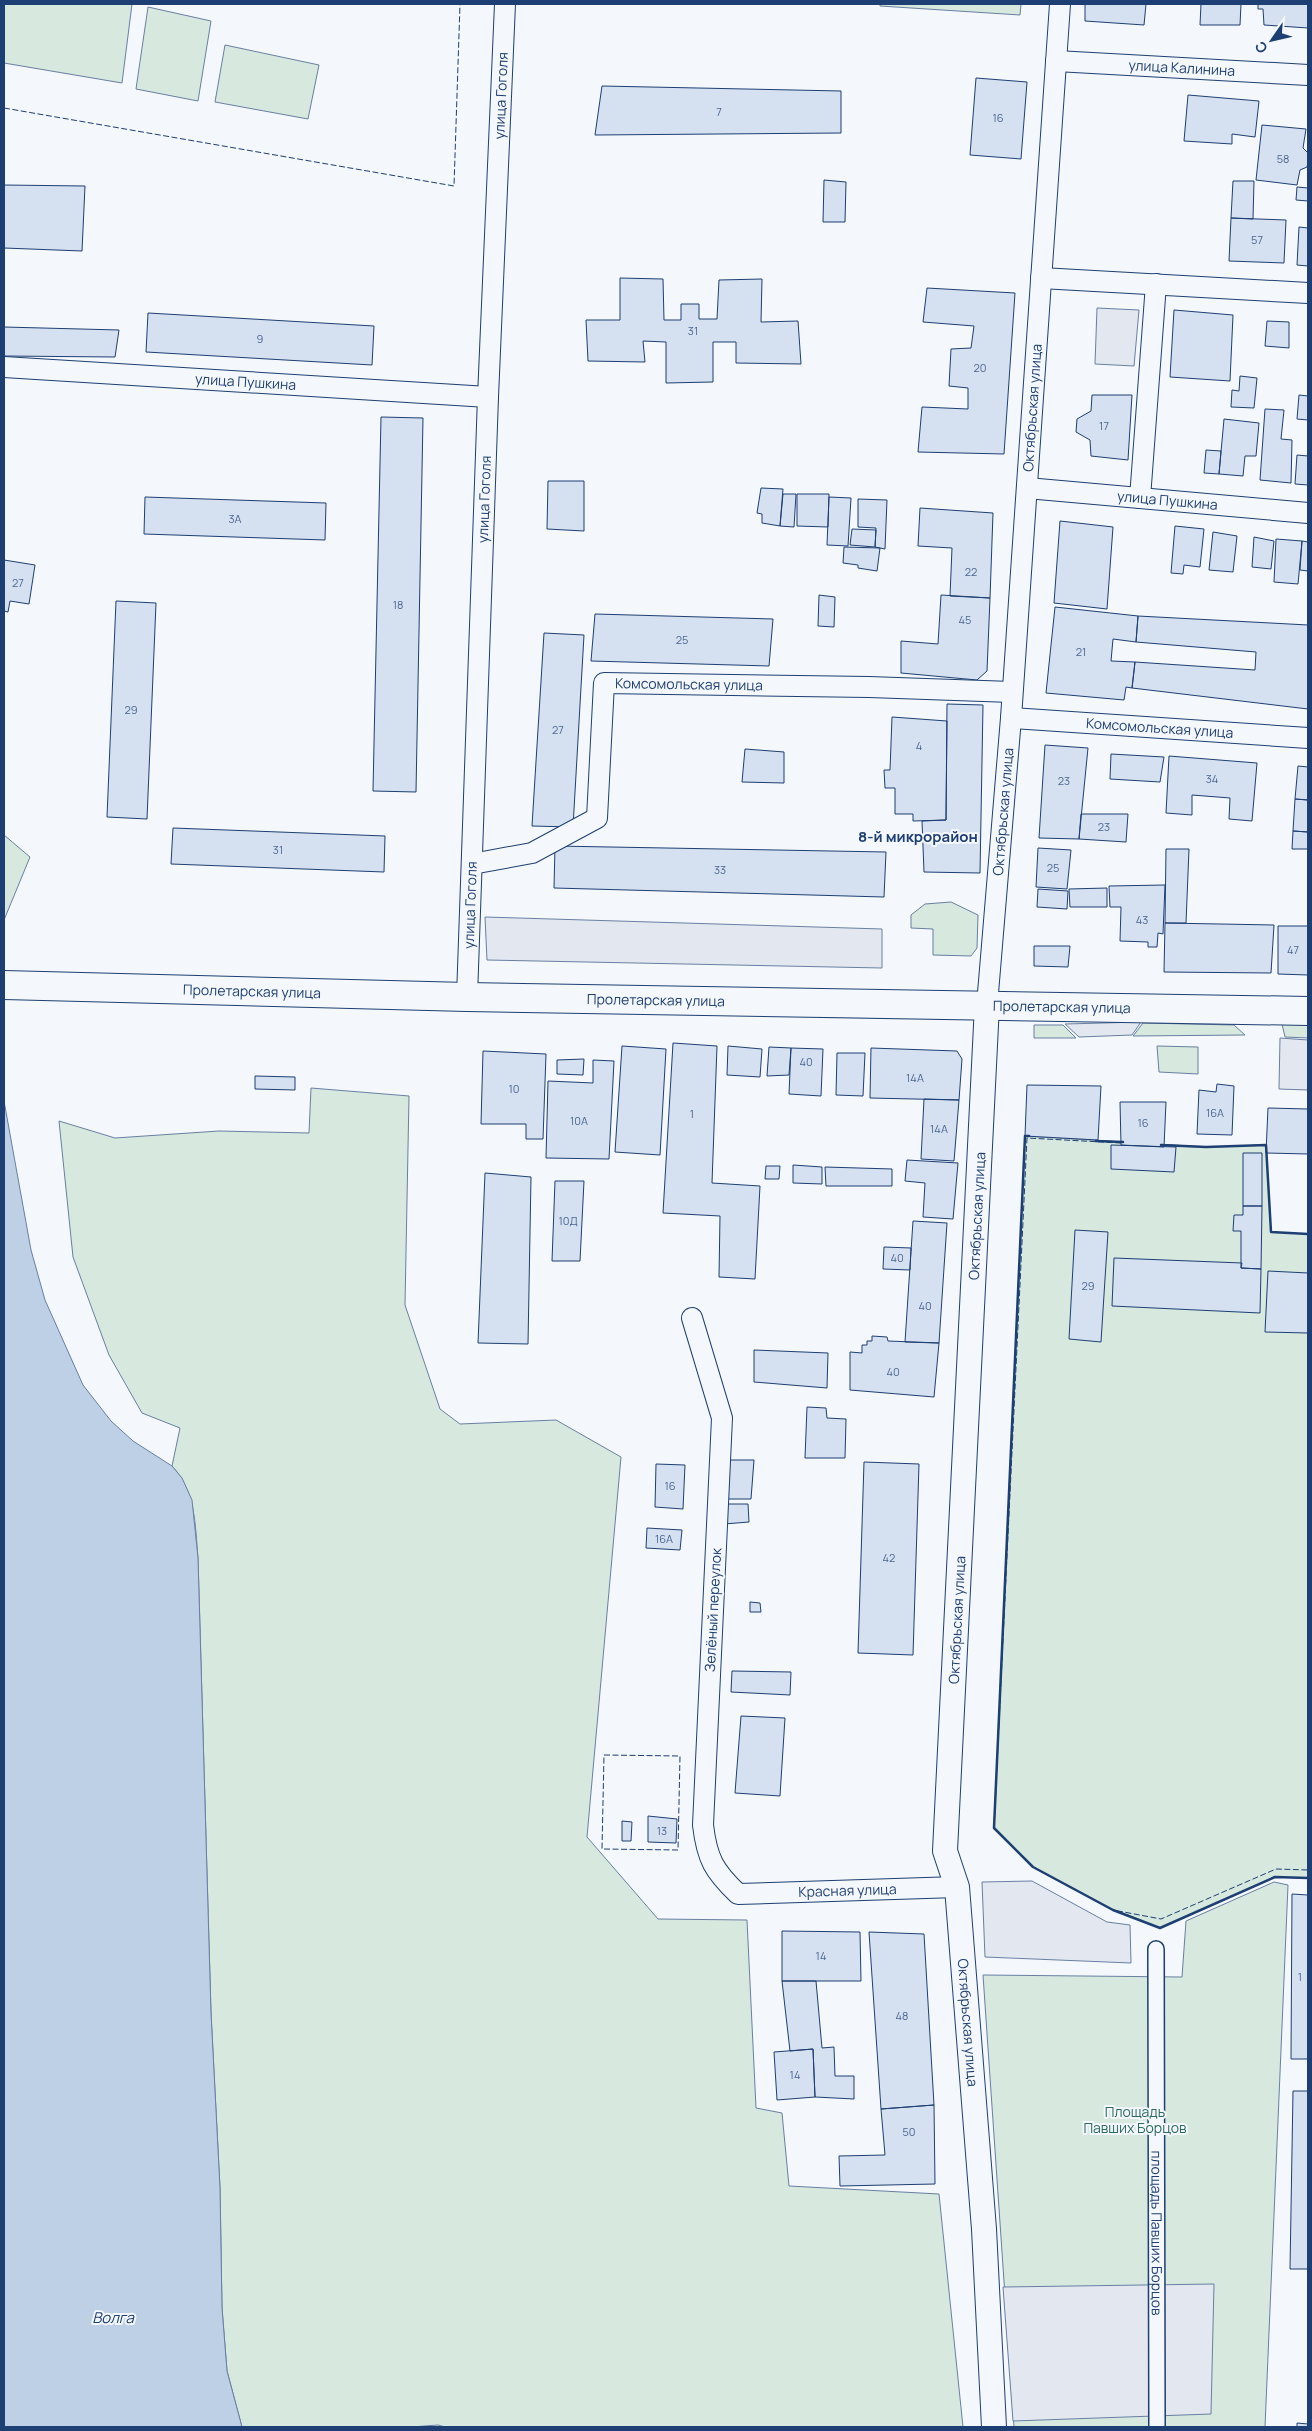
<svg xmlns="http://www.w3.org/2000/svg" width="1312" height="2431" font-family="Manrope,sans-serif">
<rect width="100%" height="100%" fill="#f4f7fb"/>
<!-- green -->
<path fill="#d7e8df" stroke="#687fa3" d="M4,4H132L122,83L4,63Z
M880,4H1021L1020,15L880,6Z
M148,7L211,21L198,101L136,89Z
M225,45L319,65L308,119L215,102Z
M4,835L30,857L4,920Z
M951,902L978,915L977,948L971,956L933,955V929L911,928V915L925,904Z
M1143,1023L1234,1025L1245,1035L1133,1036Z
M1282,1024L1308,1025V1038L1285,1037Z
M1034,1025H1063L1076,1038H1034Z
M1157,1046L1198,1047V1074L1159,1072Z
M311,1088L409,1096L405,1305L440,1409L460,1424L556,1420L621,1457L587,1837L658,1919L747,1920L756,2108L782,2113L789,2186L939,2194L963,2427H445L438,2425L411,2427H242L227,2371L222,2308L220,2188L211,2013L198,1558C195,1524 196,1492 172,1466L180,1428L142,1413L109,1355L73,1257L59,1121L115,1138L219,1131L309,1133Z
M1025,1136L1206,1147L1266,1145L1271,1232L1308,1234V1878L1275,1877L1160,1928L1113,1910L1033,1867L994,1828Z
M1274,1882L1288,1885L1265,2427H1014L983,1975L1182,1977L1186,1921Z"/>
<!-- parking -->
<path fill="#e3e8f0" stroke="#687fa3" d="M1097,308L1139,310L1134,366L1095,364Z
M485,917L882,929V968L487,960Z
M1141,1022L1132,1035L1079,1037L1065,1024Z
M1280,1038L1308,1040V1090L1279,1089Z
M1032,1881L1107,1922L1130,1925L1131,1963L985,1957L982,1882Z
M1214,2284L1211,2414L1013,2421L1003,2287Z"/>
<!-- water -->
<path fill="#bed0e5" stroke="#687fa3" d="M4,1101L31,1250L45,1300L83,1385L111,1421L133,1441L172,1466L182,1478L192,1500L198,1558L211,2013L220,2188L222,2308L227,2371L242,2427H4Z"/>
<!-- building -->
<path fill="#d5e0f0" stroke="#1d3f73" d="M1085,4H1146L1144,25L1085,21Z
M1201,4H1241L1240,25H1200Z
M1258,4H1308V28L1264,25L1263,9H1258Z
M976,78L1027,82L1021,159L970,155Z
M602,86L841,91V133L595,135Z
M1188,95L1259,101L1255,137L1232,134V144L1184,141Z
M1262,125L1306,129L1303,148L1308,153V163L1307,167L1300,170L1297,185L1256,180Z
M824,180L846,182L845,222H823Z
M1233,181H1254L1253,219L1231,218Z
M4,185L85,186L82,251L4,248Z
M1297,187L1308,188V201L1296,200Z
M1231,218L1286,220L1284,263L1229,261Z
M1299,227L1308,228V266L1297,265Z
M620,278L663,279L664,320H681V304H699V319H717L719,280L762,279L761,322L798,321L801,364L736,363V342H713V382L666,383V342L643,341L645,362L588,361L586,320H620Z
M927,288L1015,293L1004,454L918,452L922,407L968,409V388L949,386L951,349L971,348L974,326L923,322Z
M1174,310L1233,315L1230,381L1170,377Z
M148,313L374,326L372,365L146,352Z
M1267,321L1289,322V348L1265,346Z
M4,327L119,330L115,357L4,356Z
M1240,376L1257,378L1254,408L1231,407L1232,390L1239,391Z
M1092,395H1132L1128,460L1091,456L1090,440L1076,432L1077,419L1091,411Z
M1299,395L1308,396V420L1297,419Z
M1265,409L1284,410L1281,439L1292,440L1291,483L1260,480Z
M381,417L423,418L416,792L373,791Z
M1224,419L1259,423L1256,456H1245L1243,476L1219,474Z
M1206,450L1221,451L1219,474L1204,473Z
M1297,455L1308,456V485L1295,484Z
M548,481H584V531L547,529Z
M761,488L783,489L780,526L762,523V514L757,513Z
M783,494H796L794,527L780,526Z
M797,494H829L828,527L797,526Z
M145,497L326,503L325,540L144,534Z
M829,497L851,498L848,546L827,545Z
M858,499L887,500L885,549L875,547L876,528L858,527Z
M920,508L993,513L990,598L950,596L952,548L918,546Z
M1060,521L1113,527L1107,609L1054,603Z
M1175,526L1204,529L1200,567L1184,565L1183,574L1171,573Z
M852,529L876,530L875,547L850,545Z
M1213,532L1237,536L1233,572L1209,570Z
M1254,537L1274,541L1271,569L1252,567Z
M1276,539L1302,541L1298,584L1274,582Z
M1302,541L1308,542V571L1300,570Z
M844,547L880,548L877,571L858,568V565L843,563Z
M4,560L35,565L29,604L10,601L8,612L4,611Z
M819,595L835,597L834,627L818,626Z
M941,595L990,598L987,671L977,680L901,673V641L938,644Z
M116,601L156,603L147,819L107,817Z
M1055,607L1138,616L1136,642L1113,639L1111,661L1135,662L1132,688L1126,687L1124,700L1046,693Z
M595,614L773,619L769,666L591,661Z
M1138,616L1308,625V709L1132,688L1135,662L1255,670L1256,652L1136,642Z
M544,633L584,635L573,827L532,826Z
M947,704L983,705L980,873L924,872L922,821L946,820Z
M892,717L947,721L946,820L913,821V814H895V788H885L884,770H890Z
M1045,745L1088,748L1079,839L1039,838Z
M745,749L784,752V783L742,782Z
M1111,754L1164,757L1160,782L1110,779Z
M1169,756L1257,763L1252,821L1229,819L1230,798L1192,795V815L1166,813Z
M1298,766L1308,767V800L1295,799Z
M1295,799L1308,800V832L1293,831Z
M1081,814H1128L1126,842L1079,839Z
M173,828L385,836L384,872L171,864Z
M1293,831L1308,832V849H1292Z
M555,846L886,852L884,897L554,888Z
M1038,848L1071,850L1067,889L1036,887Z
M1166,849H1189L1186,923H1165Z
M1165,885L1163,934L1158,933L1157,947H1148V942L1120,941L1121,907H1110L1109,886Z
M1107,888V907H1070L1069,889Z
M1038,889L1068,891L1067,909L1037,907Z
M1165,923L1274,925L1271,973L1164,972Z
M1278,926H1308V975L1278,974Z
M1034,946H1070L1068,967L1034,966Z
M673,1043L717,1046L712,1183L760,1186L755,1279L719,1277L720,1216L663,1213Z
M622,1046L666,1049L660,1155L615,1152Z
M728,1046L762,1049L760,1077L727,1075Z
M769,1047L791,1048L789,1075L767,1076Z
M791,1048L823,1049L821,1096L789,1094Z
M871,1048L957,1051L962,1059L959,1100L870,1098Z
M483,1051L546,1054L543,1139H526V1124H481Z
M837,1053H865L863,1096L836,1095Z
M584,1059L583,1075L557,1074V1060Z
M593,1060L614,1061L609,1159L546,1158L548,1081L593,1083Z
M255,1076L295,1077V1090L255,1089Z
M1217,1084L1234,1086L1232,1135L1197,1134L1199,1090L1216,1092Z
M1027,1085L1101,1086L1098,1140L1025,1136Z
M924,1099L959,1100L954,1161L921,1159Z
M1120,1102H1166L1164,1147L1121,1145Z
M1268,1108L1308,1109V1154L1266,1153Z
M1111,1145L1176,1147L1174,1172L1111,1169Z
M1243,1153H1262V1206H1243Z
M907,1160L958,1163L953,1219L923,1217L925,1183L905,1181Z
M793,1165L822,1167V1184L793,1183Z
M766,1166H780L779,1179H765Z
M825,1167L892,1169V1186H826Z
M485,1173L531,1177L528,1344L478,1343Z
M555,1181H584L580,1261H552Z
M1243,1206H1262L1261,1269L1241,1268V1231H1233L1234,1215H1243Z
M913,1221L947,1223L939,1343L905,1342Z
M1075,1230L1108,1232L1101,1342L1069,1339Z
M884,1247L911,1248L910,1270L883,1269Z
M1114,1258L1242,1263L1241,1268L1261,1269L1260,1313L1112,1306Z
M1268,1271L1308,1273V1333L1265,1332Z
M872,1336L887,1337L888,1341L939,1343L934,1397L850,1390V1352L862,1353V1345H867V1341H872Z
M754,1350L828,1353L827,1388L754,1382Z
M807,1407L826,1408L827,1418L846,1419L845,1458H805Z
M728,1460H754L751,1499H726Z
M864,1462L919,1464L913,1655L858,1653Z
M656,1464L685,1465L683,1509L655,1507Z
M723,1504H748L749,1522L724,1524Z
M647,1528L682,1530L680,1550L646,1548Z
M750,1602L760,1603L761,1612H750Z
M732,1671L791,1672L790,1695L731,1692Z
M741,1716L785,1718L780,1796L735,1793Z
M648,1816L677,1819L676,1843L648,1842Z
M622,1821L632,1822L631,1841H622Z
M1292,1894L1308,1895V2059H1291Z
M782,1931L860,1932L861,1981H782Z
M869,1932L924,1934L934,2105L881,2109Z
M782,1981H816L822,2048L834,2047L835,2076H854V2099L815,2097L813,2049L790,2051Z
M813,2049L815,2097L777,2100L774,2052Z
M1293,2091H1308V2269H1290Z
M934,2105L935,2184L840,2186L839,2156L885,2155L881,2109Z
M1297,2423L1308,2424V2427H1297Z"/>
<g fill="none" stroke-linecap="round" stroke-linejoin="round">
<!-- pedestrian casing -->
<g stroke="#1d3f73" stroke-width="18">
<g id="pedestrian">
<path id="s1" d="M1156,1949L1157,2427"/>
</g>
</g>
<!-- minor casing -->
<g stroke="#1d3f73" stroke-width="22">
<g id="minor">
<path id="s2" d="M1056,61L1308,75"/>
<path d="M1041,278L1308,293"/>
<path id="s3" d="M4,367L488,397"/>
<path id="s4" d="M1027,488L1308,513"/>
<path d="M1140,498L1156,284"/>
<path id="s5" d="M1011,718L1308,738"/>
<path id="s6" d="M472,864L532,853L597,818L604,683L869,687L1012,692"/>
<path id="s7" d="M467,997L488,397L505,4"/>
<path id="s8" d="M987,1005L1011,718L1060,4"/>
<path id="s9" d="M692,1318L722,1418L703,1825C707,1859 714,1871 738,1894L957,1887"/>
</g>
</g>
<!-- tertiary casing -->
<g stroke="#1d3f73" stroke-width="26">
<g id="tertiary">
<path id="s10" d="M987,1005L945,1851L957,1887L984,2229L994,2427"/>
</g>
</g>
<!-- primary casing -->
<g stroke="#1d3f73" stroke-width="30">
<g id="primary">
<path id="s11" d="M4,985L467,997L1308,1011"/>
</g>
</g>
<!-- pedestrian -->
<use href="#pedestrian" stroke="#f4f7fb" stroke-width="15"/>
<!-- minor -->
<use href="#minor" stroke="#f4f7fb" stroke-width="20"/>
<!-- tertiary -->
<use href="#tertiary" stroke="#f4f7fb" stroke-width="24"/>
<!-- primary -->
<use href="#primary" stroke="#f4f7fb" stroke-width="28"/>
<!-- fence -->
<path stroke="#1d3f73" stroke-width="1" stroke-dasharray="6 2.5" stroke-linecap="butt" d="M4,108L454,186L460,4
M1121,1143L1027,1138L994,1828L1033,1867L1113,1910L1161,1919L1276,1869L1308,1870
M604,1755L680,1756L678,1850L602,1849Z"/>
<!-- wall -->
<path stroke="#1d3f73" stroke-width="2.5" d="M1029,1136H1025L994,1828L1033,1867L1113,1910L1160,1928L1275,1877L1308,1878
M1096,1141L1123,1142
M1161,1145L1206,1147L1266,1145L1271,1232L1308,1234"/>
</g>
<g text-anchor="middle" stroke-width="4" stroke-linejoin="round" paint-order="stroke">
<!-- number labels -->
<g font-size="11" fill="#4b6792">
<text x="719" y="116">7</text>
<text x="998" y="122">16</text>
<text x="1283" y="163">58</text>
<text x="1257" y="244">57</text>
<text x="693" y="335">31</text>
<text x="260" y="343">9</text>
<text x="980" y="372">20</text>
<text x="1104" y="430">17</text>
<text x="235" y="523">3А</text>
<text x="971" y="576">22</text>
<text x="18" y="587">27</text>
<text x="398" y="609">18</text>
<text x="965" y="624">45</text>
<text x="682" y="644">25</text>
<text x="1081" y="656">21</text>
<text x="131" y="714">29</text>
<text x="558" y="734">27</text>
<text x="919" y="750">4</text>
<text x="1212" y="783">34</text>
<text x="1064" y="785">23</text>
<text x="1104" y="831">23</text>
<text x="278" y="854">31</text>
<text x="1053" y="872">25</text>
<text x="720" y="874">33</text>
<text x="1142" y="924">43</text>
<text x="1293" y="954">47</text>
<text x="806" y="1066">40</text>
<text x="915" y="1082">14А</text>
<text x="514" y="1093">10</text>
<text x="1215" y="1117">16А</text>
<text x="692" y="1118">1</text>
<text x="579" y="1125">10А</text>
<text x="1143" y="1127">16</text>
<text x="939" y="1133">14А</text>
<text x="568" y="1225">10Д</text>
<text x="897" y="1262">40</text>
<text x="1088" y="1290">29</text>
<text x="925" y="1310">40</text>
<text x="893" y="1376">40</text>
<text x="670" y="1490">16</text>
<text x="664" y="1543">16А</text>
<text x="889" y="1562">42</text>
<text x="662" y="1835">13</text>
<text x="821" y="1960">14</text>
<text x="1300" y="1981">1</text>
<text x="902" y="2020">48</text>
<text x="795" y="2079">14</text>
<text x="909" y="2136">50</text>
</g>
<!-- street labels -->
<g font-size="14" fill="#1d3f73" stroke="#f4f7fb">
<text dy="5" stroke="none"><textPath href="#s2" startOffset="126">улица Калинина</textPath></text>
<text dy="5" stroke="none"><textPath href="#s7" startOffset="902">улица Гоголя</textPath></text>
<text dy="5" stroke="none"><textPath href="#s3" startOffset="242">улица Пушкина</textPath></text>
<text dy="5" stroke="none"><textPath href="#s8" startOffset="599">Октябрьская улица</textPath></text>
<text dy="5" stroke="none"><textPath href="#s7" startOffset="498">улица Гоголя</textPath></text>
<text dy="5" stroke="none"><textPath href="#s4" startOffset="141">улица Пушкина</textPath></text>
<text dy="5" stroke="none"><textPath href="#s6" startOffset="355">Комсомольская улица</textPath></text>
<text dy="5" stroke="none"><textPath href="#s5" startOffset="149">Комсомольская улица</textPath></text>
<text dy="5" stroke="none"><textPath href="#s8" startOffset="194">Октябрьская улица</textPath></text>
<text dy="5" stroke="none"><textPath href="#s7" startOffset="92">улица Гоголя</textPath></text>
<text dy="5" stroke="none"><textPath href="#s11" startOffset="248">Пролетарская улица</textPath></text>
<text dy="5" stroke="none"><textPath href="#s11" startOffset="652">Пролетарская улица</textPath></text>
<text dy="5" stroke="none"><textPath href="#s11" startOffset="1058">Пролетарская улица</textPath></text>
<text transform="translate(977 1216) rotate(-87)" y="5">Октябрьская улица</text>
<text transform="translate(713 1610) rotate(-87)" y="5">Зелёный переулок</text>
<text transform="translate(957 1620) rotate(-87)" y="5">Октябрьская улица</text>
<text dy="5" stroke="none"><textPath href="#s9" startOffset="701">Красная улица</textPath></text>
<text dy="5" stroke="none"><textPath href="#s10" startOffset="1021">Октябрьская улица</textPath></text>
<text dy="5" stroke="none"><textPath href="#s1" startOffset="284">площадь Павших Борцов</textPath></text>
</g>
<!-- park labels -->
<g font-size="14" fill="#2c6c60" stroke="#f4f7fb">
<text x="1135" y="2117">Площадь<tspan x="1135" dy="16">Павших Борцов</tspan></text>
</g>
<!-- neighbourhood labels -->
<g font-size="15" font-weight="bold" fill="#1d3f73" stroke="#f4f7fb">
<text x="918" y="842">8-й микрорайон</text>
</g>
<!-- water labels -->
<g font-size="15" font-style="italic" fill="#1d3f73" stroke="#f4f7fb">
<text x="113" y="2323">Волга</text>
</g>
</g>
<!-- border -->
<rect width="1312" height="2431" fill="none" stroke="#1d3f73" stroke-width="10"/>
<!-- north arrow -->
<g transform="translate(1272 40) rotate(236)" stroke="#f4f7fb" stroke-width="4" paint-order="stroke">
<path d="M0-4L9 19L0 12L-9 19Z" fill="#1d3f73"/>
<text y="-8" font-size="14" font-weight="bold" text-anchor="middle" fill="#1d3f73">С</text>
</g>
</svg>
